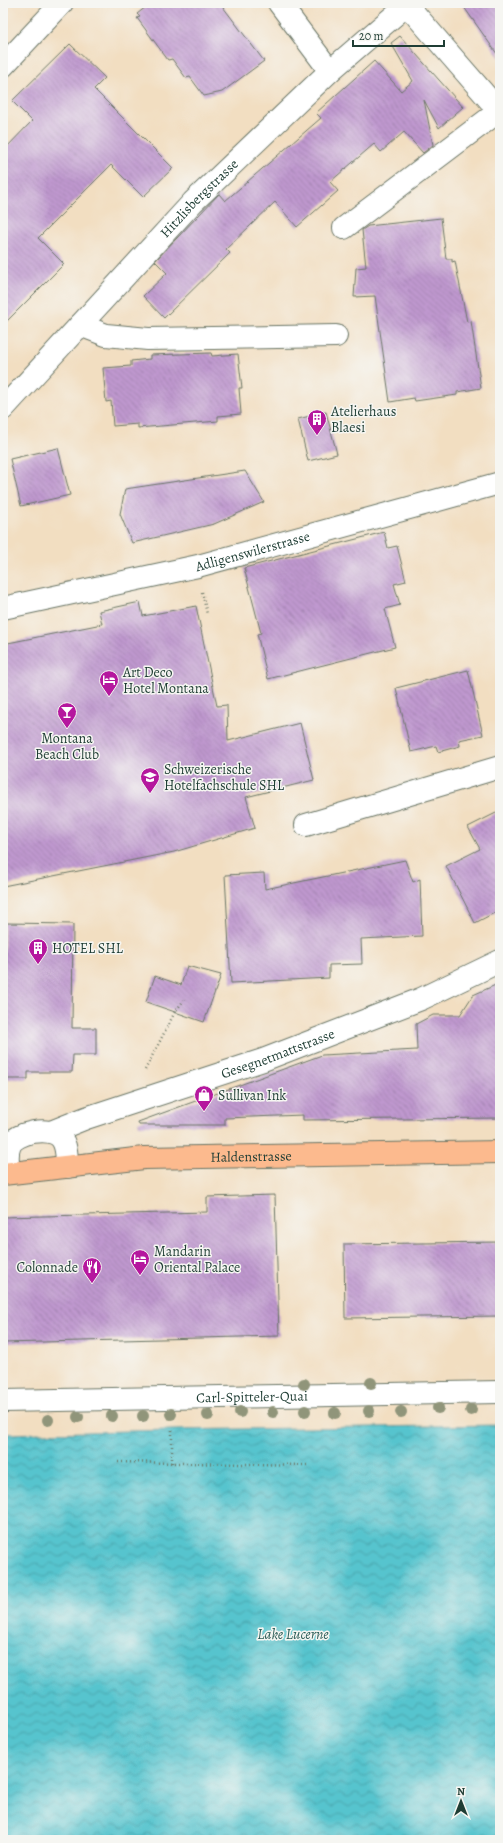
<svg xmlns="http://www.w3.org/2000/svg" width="503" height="1843" font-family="Alegreya,serif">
<defs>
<pattern id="water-waves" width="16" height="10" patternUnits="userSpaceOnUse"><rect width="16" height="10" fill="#57c4ce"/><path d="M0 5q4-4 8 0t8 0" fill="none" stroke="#47a0a8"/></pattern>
<pattern id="building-back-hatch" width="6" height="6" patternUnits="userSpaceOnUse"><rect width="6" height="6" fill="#bf98cf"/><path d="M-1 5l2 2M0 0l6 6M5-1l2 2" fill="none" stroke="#9b7da9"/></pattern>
</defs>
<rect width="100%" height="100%" fill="#f6f6f2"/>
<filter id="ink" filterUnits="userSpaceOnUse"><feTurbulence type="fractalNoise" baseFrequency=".025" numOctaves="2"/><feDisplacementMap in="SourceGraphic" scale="8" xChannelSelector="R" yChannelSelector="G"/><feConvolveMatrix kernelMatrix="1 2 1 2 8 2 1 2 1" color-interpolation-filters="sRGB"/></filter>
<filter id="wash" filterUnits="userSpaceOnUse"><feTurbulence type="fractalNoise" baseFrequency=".012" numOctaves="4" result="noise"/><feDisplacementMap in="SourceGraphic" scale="16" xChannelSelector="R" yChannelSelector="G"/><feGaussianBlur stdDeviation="0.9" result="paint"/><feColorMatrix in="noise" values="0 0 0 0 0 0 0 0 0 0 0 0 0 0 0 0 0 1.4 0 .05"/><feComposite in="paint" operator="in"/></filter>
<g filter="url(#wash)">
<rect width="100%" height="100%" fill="#f2dec1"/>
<!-- water -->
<path fill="url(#water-waves)" stroke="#3b8081" d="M500,1425V1840H3V1434L172,1430Z"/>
<g id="blocks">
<!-- building -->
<path fill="url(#building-back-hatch)" d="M151,3H220L264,61L222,92L204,96L190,77L186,78L172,59L168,60L137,18L140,17L137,14Z
M461,3H500V58Z
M400,36L463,107L439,128L424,100L433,145L423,153L404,132L381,152L374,144L330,182L338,191L297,227L275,202L226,249L230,253L164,318L143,296L167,273L155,261L219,194L225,201L321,118L316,113L374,61L401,91L413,81L391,43Z
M70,44L105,78L94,89L173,168L143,197L111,165L38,238L64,264L3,325V151L32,121L12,101Z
M441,218L446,259H452V262L455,261L467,322L471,321L481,388L457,392V395L415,401L414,398L390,402L375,296L354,297L356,268L366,267L362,230L368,226Z
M211,353L212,356L238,354L242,388H239L241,414L218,416V421L138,428V424L113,426L111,401L106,402L103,368L131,366V361L150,359V355Z
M326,412L337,454L308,461L298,419Z
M58,448L70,495L21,506L10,459Z
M245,471L264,502L214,524L132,543L120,514L125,489Z
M384,532L388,548L397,546L406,581L394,584L400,605L385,609L395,647L268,679L257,634L261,633L244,568Z
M140,602L143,616L196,606L217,706L227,705L228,741L300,723L314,780L246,797L255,828L174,852L3,886V644L102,624L99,611Z
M468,670L483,735L459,740L460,746L438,752L436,746L411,752L396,688Z
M500,811V910L475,923L446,866L480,849L468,827Z
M405,860L413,882L420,879L422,936L361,939L362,964L329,965V978L231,983L225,875L264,873L265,889Z
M4,923L73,924L72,1028H96V1055H73L72,1072H28V1079H3Z
M187,966L221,975L204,1022L146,1002L155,976L181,985Z
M500,983V1118L303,1120V1115L225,1118V1125H139L138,1122L322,1055L417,1050L416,1024L433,1015H460L473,995Z
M275,1195L279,1336L3,1343V1217L207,1212V1197Z
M500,1242V1316L345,1318L344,1244Z"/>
</g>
</g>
<g filter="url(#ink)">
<use href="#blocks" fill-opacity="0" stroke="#697565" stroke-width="1"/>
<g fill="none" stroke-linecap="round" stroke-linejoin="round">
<!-- minor casing -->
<g stroke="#697565" stroke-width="24">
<g id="minor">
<path d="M279,3L330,71"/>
<path d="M407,5L500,112"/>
<path d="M3,66L62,3"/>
<path d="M344,228L499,111"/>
<path d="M80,325L106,335L148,339L336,336"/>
<path id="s1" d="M3,409L193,202L330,71L409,3"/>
<path id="s2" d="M3,608L198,566L500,483"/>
<path d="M306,825L500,767"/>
<path id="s3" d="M51,1132L86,1118L263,1060L421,999L500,961"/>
<path d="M9,1173C8,1165 6,1154 10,1145C16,1132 50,1126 60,1137C67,1144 67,1158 67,1167"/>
<path id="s4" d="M3,1401L500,1392"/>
</g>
</g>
<!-- major casing -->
<g stroke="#697565" stroke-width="24">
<g id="major">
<path id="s5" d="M3,1174L144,1158L500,1152"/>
</g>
</g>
<!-- path -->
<path stroke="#697565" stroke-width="2.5" stroke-dasharray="1 3" stroke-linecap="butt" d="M202,592L207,614
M145,1070L175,1012L184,1000
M172,1430V1463
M118,1462L309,1465"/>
<!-- minor -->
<use href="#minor" stroke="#fff" stroke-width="22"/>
<!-- major -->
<use href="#major" stroke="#fcba8e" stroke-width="22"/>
</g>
<!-- trees -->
<g fill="#90957a">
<circle cx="371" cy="1383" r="6"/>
<circle cx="304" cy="1384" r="6"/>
<circle cx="438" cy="1408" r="6"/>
<circle cx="471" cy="1410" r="6"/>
<circle cx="305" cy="1411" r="6"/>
<circle cx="369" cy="1411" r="6"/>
<circle cx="240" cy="1412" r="6"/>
<circle cx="273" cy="1412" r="6"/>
<circle cx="401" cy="1412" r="6"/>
<circle cx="335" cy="1413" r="6"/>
<circle cx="171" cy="1414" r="6"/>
<circle cx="208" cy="1415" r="6"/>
<circle cx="112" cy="1416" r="6"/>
<circle cx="143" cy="1416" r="6"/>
<circle cx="78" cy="1417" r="6"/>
<circle cx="48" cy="1420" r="6"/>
</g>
</g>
<!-- icons -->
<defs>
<g id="building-pin" transform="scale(1)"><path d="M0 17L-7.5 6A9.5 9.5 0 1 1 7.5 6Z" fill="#b5179e" stroke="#f6f6f2"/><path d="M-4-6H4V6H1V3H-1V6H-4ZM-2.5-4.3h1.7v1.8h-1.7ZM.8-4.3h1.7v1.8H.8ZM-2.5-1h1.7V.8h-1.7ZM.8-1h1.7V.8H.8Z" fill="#fff"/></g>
<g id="hotel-pin" transform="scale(1)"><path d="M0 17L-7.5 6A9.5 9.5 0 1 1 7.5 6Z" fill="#b5179e" stroke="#f6f6f2"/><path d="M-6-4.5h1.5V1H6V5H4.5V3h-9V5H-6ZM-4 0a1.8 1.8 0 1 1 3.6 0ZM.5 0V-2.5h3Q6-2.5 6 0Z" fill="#fff"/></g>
<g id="bar-pin" transform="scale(1)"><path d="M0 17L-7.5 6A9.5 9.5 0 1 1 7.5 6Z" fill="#b5179e" stroke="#f6f6f2"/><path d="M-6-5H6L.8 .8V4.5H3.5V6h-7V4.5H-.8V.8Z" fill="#fff"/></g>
<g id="university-pin" transform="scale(1)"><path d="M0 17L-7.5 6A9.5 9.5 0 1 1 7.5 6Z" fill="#b5179e" stroke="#f6f6f2"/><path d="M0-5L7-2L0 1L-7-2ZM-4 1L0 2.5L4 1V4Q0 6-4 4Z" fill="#fff"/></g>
<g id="shop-pin" transform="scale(1)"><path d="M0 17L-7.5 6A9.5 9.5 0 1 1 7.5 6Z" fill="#b5179e" stroke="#f6f6f2"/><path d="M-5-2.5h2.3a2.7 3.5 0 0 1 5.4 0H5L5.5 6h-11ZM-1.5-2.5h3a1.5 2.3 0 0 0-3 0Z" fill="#fff"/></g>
<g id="restaurant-pin" transform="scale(1)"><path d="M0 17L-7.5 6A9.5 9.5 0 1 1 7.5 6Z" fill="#b5179e" stroke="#f6f6f2"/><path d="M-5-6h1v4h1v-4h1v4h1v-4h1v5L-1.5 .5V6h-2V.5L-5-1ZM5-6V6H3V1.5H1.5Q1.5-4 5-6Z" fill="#fff"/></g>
</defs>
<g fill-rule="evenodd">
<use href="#building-pin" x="317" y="419"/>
<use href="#hotel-pin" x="109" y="680"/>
<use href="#bar-pin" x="67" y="712"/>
<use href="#university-pin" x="150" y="777"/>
<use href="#building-pin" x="38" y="948"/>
<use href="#shop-pin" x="204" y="1095"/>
<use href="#hotel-pin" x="140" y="1259"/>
<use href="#restaurant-pin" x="92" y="1267"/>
</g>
<g text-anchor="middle" stroke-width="3" stroke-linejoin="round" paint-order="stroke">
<!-- street labels -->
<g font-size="14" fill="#1f3d34" stroke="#f6f6f2">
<text dy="5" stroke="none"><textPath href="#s1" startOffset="288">Hitzlisbergstrasse</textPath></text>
<text dy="5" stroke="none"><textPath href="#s2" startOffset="256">Adligenswilerstrasse</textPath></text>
<text dy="5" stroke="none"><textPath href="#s3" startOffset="240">Gesegnetmattstrasse</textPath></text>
<text dy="5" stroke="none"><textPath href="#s5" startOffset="249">Haldenstrasse</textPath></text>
<text dy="5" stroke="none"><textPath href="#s4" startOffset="249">Carl-Spitteler-Quai</textPath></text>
</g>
<!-- poi labels -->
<g font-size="14" fill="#1f3d34" stroke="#f6f6f2" text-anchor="start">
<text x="331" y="416">Atelierhaus<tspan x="331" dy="16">Blaesi</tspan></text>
<text x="123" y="677">Art Deco<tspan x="123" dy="16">Hotel Montana</tspan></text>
<text x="67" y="743" text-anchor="middle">Montana<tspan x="67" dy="16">Beach Club</tspan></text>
<text x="164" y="774">Schweizerische<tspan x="164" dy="16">Hotelfachschule SHL</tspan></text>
<text x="52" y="953">HOTEL SHL</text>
<text x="218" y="1100">Sullivan Ink</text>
<text x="154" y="1256">Mandarin<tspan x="154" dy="16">Oriental Palace</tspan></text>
<text x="78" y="1272" text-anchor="end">Colonnade</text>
</g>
<!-- water labels -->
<g font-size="15" font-style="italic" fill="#2d5f5a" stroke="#f6f6f2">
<text x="293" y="1639">Lake Lucerne</text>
</g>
</g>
<!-- margin -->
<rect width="503" height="1843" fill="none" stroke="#f6f6f2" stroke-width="16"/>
<!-- north arrow -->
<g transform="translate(461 1801)" stroke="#f6f6f2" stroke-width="3" paint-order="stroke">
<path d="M0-3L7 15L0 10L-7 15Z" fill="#1f3d34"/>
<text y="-6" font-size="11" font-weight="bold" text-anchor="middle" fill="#1f3d34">N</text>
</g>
<!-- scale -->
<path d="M353 40v6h91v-6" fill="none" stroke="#1f3d34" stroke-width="2"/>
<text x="359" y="40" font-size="12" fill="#1f3d34" stroke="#f6f6f2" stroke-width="3" paint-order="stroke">20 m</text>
</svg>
